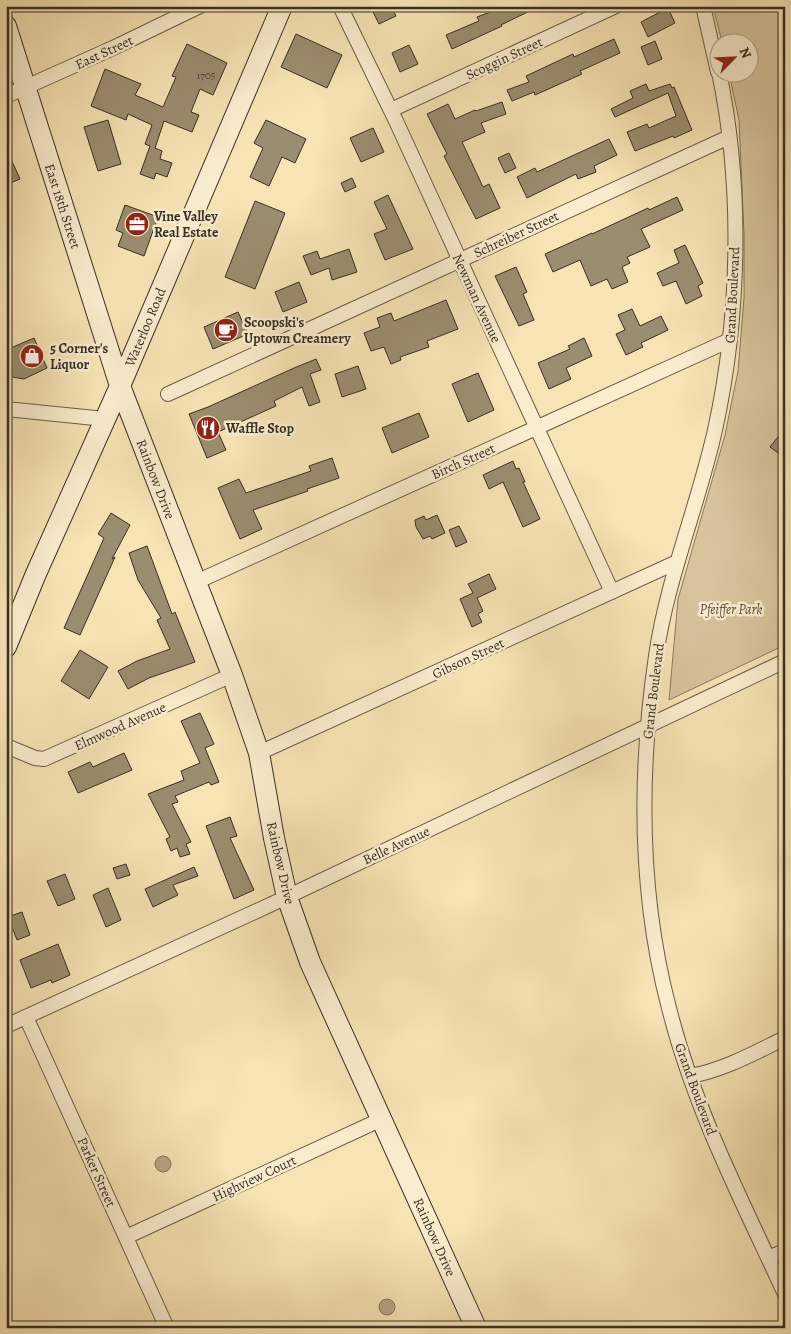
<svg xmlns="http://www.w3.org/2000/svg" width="791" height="1334" font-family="Alegreya,serif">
<rect width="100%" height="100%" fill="#f7e3b4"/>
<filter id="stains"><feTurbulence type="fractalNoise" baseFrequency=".004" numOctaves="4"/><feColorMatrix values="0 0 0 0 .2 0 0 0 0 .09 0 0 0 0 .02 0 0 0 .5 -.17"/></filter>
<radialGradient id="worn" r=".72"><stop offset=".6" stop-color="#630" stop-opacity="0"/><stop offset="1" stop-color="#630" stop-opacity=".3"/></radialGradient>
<!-- green -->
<path fill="#d7c49c" stroke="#887a60" d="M713,6H785V645L669,700L678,599L725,435L738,371L744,298V234L739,120L729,73L748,72V42H722Z"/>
<!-- water -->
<path fill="#b6a683" stroke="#84765d" d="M155 1164a8 8 0 1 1 16 0a8 8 0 1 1-16 0Z
M379 1307a8 8 0 1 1 16 0a8 8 0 1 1-16 0Z"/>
<!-- building -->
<path fill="#9b8d6f" stroke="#382f25" d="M381,6H391L396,16L379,24L372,10Z
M506,6H540L501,25L502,26L452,49L446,35L479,21L477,17Z
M668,8L675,23L648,37L641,22Z
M296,34L342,55L327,88L281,67Z
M614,39L620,53L580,71L582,74L535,95L534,92L512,101L507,90L529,82L526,76L573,54L574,57Z
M655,41L662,59L648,65L641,47Z
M187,44L227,63L213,95L200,89L191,112L199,115L192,132L164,121L155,148L162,151L160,159L172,163L167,177L156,173L154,179L140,174L150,146L145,144L152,125L128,114L126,120L91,106L105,69L141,84L135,95L163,107L176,77L172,76Z
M409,45L418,64L400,72L392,53Z
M646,84L649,91L670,84L672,88L674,87L692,130L674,138L673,136L635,151L627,132L647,124L649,128L676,116L668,93L615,117L611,109L633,98L630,91Z
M502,102L506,114L481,123L485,132L462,142L483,187L489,184L500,208L476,219L444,156L447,154L427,114L448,104L455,119L475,110L476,111Z
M108,120L121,164L98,171L84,127Z
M266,120L306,139L295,163L282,157L269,186L250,177L263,148L254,143Z
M373,128L384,152L361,162L350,138Z
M609,139L617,155L594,166L596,172L578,179L576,174L527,198L517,177L535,168L537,172Z
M6,148L20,179L6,185Z
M509,153L516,168L505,173L498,158Z
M352,178L356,187L345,192L341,183Z
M388,195L413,249L385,260L374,234L387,229L374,202Z
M677,197L683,210L641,229L650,247L627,257L630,263L622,267L628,282L612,289L607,279L591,286L580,260L553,272L545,254L592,233V234L648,208L649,210Z
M255,201L285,213L255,289L225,277Z
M125,205L158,217L144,256L118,246L123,233L116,230Z
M685,245L703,283L698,286L702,296L686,304L676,281L663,286L657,273L679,263L674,250Z
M349,249L357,272L332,280L329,268L311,275L303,256L317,251L320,259Z
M516,267L527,292L523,294L534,320L519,326L495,276Z
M299,282L307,302L283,312L275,292Z
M446,300L458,329L427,341L429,347L400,357L401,360L391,364L384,347L371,351L364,333L380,327L377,318L391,313L394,321Z
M632,309L640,326L661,316L668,330L641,343L643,347L626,355L616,334L625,330L618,315Z
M238,312L248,334L213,349L204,327Z
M34,338L47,368L24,379L6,376V350Z
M584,338L592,356L566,368L571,379L549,389L538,363L570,349L568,346Z
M316,359L321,370L310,374L320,402L309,406L302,387L274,401L276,406L218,432L226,450L207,458L189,414L208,407L294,368Z
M358,366L366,389L342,397L335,374Z
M478,373L494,410L468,422L452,384Z
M419,413L429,437L392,453L382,428Z
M778,437L785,442V458L770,447Z
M332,458L339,478L307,489L308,491L253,510L262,529L240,539L218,488L239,479L246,493L311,471L309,466Z
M513,461L516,469L519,468L525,482H523L540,519L523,527L503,482L489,489L483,475Z
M111,513L130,525L112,559L115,557L80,635L64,628L104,538L98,534Z
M437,515L445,533L432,539L430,536L423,539L416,527L415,520L424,516L426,520Z
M459,526L467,542L456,547L449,530Z
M147,546L172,614L175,612L195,662L149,678L128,689L118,671L137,661L170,649L157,620L161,618L138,580L129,553Z
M489,574L496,589L477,598L483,611L478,614L482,622L472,627L460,599L473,593L468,584Z
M80,650L108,667L89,699L61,681Z
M200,713L214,744L205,748L219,782L211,785L209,782L175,796L178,802L172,804L191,842L186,844L190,854L180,857L177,848L171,851L166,839L170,837L148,794L184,780L181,771L200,763L181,721Z
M124,753L132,770L78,793L68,772L90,762L93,767Z
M230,817L237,836L230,838L254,890L234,899L206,826Z
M126,864L130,875L117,879L113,868Z
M194,867L198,876L173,885L178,895L153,907L145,889Z
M65,874L75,899L58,906L47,881Z
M108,888L121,920L106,927L93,895Z
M22,912L30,935L17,940L8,917Z
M58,944L70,975L52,983L51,980L31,988L20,960Z"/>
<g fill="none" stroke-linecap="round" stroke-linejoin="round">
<!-- minor casing -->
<g stroke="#685c49" stroke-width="16">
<path id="minor" d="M340,6L396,121L612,592
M703,6L718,72
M719,72C743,187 740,316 715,430C698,506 667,579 656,656C639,772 639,894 669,1008C694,1108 742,1201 785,1294
M6,96L113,48L200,6
M391,110L616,6
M168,394L729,137
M6,409L105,419
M196,582L730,340
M6,746L35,758L44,759L232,675
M259,753L677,562
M26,1017L167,1328
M6,1026L274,903L785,661
M690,1076C724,1070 754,1053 785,1038
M126,1237L382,1119
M768,1258L785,1251"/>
</g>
<!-- secondary casing -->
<g stroke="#382f25" stroke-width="22">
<path id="secondary" d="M6,26L120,386L232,675L259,753L274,838L287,897L310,962L476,1328
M6,647L35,576L120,386L282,6"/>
</g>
<!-- minor -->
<use href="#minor" stroke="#faedce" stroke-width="14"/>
<!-- secondary -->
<use href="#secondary" stroke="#faedce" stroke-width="20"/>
</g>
<!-- icons -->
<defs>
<g id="office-disc" transform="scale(1.25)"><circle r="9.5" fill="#8f2418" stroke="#faedce"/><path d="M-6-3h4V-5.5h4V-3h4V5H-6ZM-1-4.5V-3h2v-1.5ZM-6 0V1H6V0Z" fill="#fff"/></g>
<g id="cafe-disc" transform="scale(1.25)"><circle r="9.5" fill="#8f2418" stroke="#faedce"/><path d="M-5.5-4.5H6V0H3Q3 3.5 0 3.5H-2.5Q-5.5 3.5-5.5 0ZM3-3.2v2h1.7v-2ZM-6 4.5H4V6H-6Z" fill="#fff"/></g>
<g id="shop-disc" transform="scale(1.25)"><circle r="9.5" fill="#8f2418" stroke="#faedce"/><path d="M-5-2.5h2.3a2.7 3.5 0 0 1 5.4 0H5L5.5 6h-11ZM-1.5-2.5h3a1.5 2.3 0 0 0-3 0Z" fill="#fff"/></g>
<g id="restaurant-disc" transform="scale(1.25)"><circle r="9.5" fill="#8f2418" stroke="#faedce"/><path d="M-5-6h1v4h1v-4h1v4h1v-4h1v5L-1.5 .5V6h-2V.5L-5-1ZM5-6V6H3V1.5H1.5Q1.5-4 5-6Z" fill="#fff"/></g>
</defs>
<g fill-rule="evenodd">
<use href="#office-disc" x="137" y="224"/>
<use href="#cafe-disc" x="226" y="330"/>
<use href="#shop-disc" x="32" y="356"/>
<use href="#restaurant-disc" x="208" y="428"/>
</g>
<g text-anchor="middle" stroke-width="5" stroke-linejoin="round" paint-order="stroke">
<!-- number labels -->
<g font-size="11" fill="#514638">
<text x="206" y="79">1705</text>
</g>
<!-- street labels -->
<g font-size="14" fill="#382f25" stroke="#faedce">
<text transform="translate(104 52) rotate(-25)" y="5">East Street</text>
<text transform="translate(504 58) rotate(-25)" y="5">Scoggin Street</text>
<text transform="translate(63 206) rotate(72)" y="5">East 18th Street</text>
<text transform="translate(516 234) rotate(-25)" y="5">Schreiber Street</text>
<text transform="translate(732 295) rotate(-87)" y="5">Grand Boulevard</text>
<text transform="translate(477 298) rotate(65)" y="5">Newman Avenue</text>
<text transform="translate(145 327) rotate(-67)" y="5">Waterloo Road</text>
<text transform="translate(463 461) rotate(-24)" y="5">Birch Street</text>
<text transform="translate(156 479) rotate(69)" y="5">Rainbow Drive</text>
<text transform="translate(468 658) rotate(-25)" y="5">Gibson Street</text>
<text transform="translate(653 691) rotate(-83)" y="5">Grand Boulevard</text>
<text transform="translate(120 726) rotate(-24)" y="5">Elmwood Avenue</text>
<text transform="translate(396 845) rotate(-25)" y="5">Belle Avenue</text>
<text transform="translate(281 863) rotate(77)" y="5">Rainbow Drive</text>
<text transform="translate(696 1089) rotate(70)" y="5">Grand Boulevard</text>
<text transform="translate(97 1172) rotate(66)" y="5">Parker Street</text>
<text transform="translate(254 1178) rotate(-25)" y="5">Highview Court</text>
<text transform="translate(435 1237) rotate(66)" y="5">Rainbow Drive</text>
</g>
<!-- poi labels -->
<g font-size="14" font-weight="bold" fill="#382f25" stroke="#faedce" text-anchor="start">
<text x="154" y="221">Vine Valley<tspan x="154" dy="16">Real Estate</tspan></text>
<text x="244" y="327">Scoopski's<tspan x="244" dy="16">Uptown Creamery</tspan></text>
<text x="50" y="353">5 Corner's<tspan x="50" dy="16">Liquor</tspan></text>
<text x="226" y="433">Waffle Stop</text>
</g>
<!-- park labels -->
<g font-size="14" font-style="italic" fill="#584d3d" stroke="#faedce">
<text x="731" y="614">Pfeiffer Park</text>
</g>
</g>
<!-- margin -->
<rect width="791" height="1334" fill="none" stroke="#f7e3b4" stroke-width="25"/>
<rect x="8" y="8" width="776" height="1319" fill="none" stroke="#382f25" stroke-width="2.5"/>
<rect x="12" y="12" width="766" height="1309" fill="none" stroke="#382f25"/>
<!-- north arrow -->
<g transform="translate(734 58) rotate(66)"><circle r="24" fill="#faedce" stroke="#aca18a"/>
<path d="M0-4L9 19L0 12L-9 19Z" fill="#8f2418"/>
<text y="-8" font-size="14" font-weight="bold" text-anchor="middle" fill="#382f25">N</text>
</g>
<rect width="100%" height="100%" filter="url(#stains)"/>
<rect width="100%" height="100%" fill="url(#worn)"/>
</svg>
